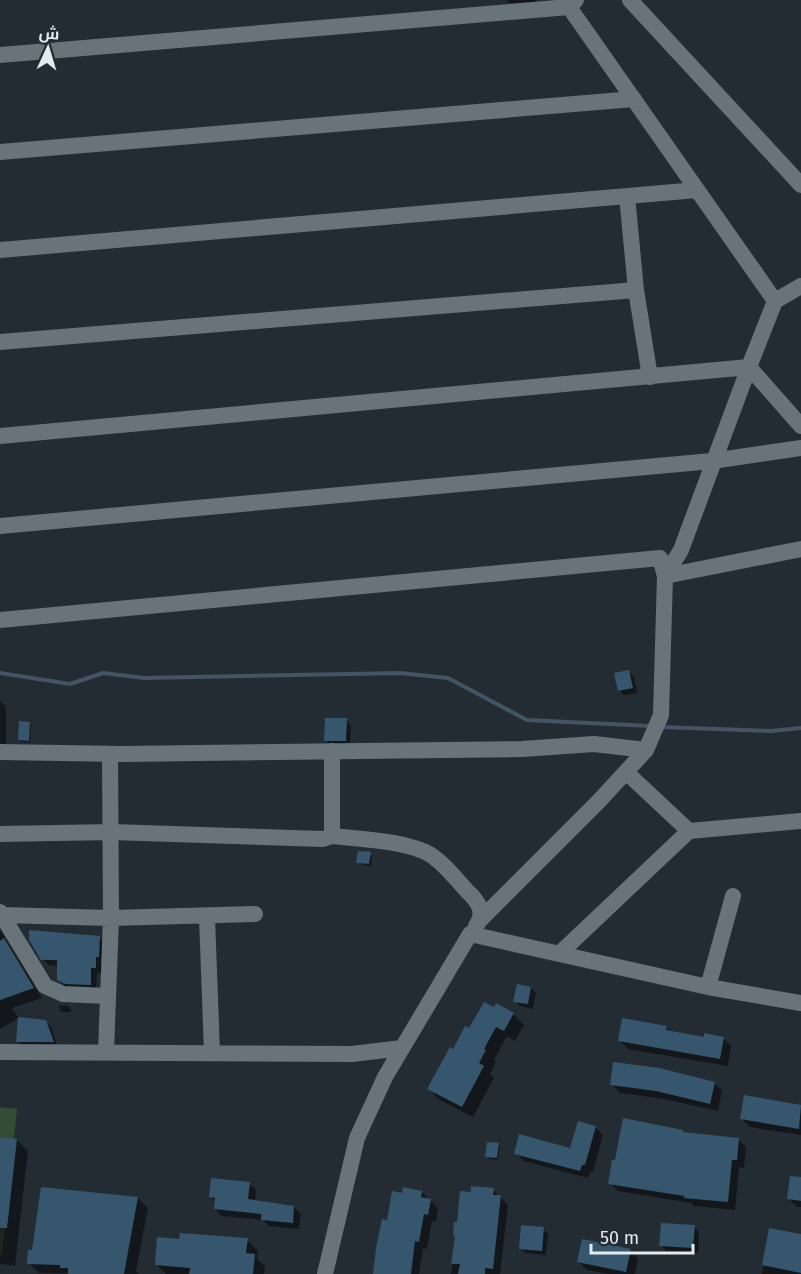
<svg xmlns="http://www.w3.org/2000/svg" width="801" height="1274" font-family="'Fira Sans',Cairo,sans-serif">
<rect width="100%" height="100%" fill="#242c33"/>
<!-- green -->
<path fill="#324c36" d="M0,1107L17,1109L2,1255L0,1254Z"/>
<!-- shadow -->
<path fill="#0007" d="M507,0H536V4L512,6Z
M629,672L634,677L637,693L624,695L619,690Z
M0,701L6,707V749L0,753Z
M346,720L351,725L350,745H331L326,740Z
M29,723L31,725L30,742H22L20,739Z
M370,854L372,856L371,866L360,864L358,862Z
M0,930L42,998L12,1008L19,1018L0,1029Z
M99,937L105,944L102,974L97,973L96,990L73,989L65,986L58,979L59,966L49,965L42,959Z
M531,988L536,993L533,1009L520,1006L515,1001Z
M59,1005L69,1006L72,1012H61Z
M513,1014L524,1025L515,1041L507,1036L494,1060L496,1062L490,1074L494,1078L473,1117L440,1100L429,1089L470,1030Z
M46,1022L51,1027L57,1046H22L17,1041Z
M666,1027L672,1033L705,1039L723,1038L731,1046L728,1066L628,1049L620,1041Z
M714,1083L722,1091L718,1111L665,1099L620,1093L612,1085Z
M746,1097L801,1106V1135L750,1127L742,1119Z
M595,1127L603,1135L593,1172H590L588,1178L524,1161L516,1153L572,1150Z
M684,1133L738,1139L746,1147L744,1168L739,1167L735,1210L694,1206L691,1203L618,1191L610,1183Z
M0,1138L17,1140L28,1151L15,1266L0,1264Z
M498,1144L500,1146L498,1160L489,1159L487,1156Z
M801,1179V1207H797L789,1199Z
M249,1183L256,1190L255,1202L294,1207L301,1214L299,1229L269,1226L263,1220L222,1216L215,1209L216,1202L210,1196Z
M493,1190L508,1205L500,1274H451L458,1224L472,1193Z
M422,1192L438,1208L436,1222L432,1221L427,1249L423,1248L419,1274H374L388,1222L403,1195Z
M138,1198L148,1208L136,1271L139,1274L39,1273L29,1263L33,1251Z
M694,1227L699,1232L698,1253L666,1251L661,1245Z
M543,1229L548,1234L546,1255L526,1253L520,1248Z
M770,1229L801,1235V1274H762Z
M181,1240H247L258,1251L257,1259L265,1266L264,1274H166L156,1264Z
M630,1251L638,1259L635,1274H608L587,1270L579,1262Z"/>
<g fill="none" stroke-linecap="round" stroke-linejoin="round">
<!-- stream -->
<path stroke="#445464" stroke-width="4" d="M0,673L70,684L103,673L144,678L400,673L448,678L527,720L650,726
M661,727L771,731L801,728"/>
</g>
<!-- building -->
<path fill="#36566d" d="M629,670L633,688L618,691L614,673Z
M325,718H347L346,741H324Z
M19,721L30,722L29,741L18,740Z
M358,851L371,852L369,864L356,863Z
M29,930L100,936L99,957H96V968H91V985L65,984L57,980V960H41L29,940Z
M4,938L34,988L0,1000V941Z
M517,984L531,987L528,1004L513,1002Z
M484,1002L494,1007L496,1003L514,1013L504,1031L496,1027L484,1049L486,1050L479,1063L484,1066L462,1107L427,1089L450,1047L453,1049L465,1026L469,1028Z
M18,1017L46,1020L54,1042H16Z
M622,1018L667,1026L666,1030L704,1037V1033L724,1037L720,1059L618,1041Z
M613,1062L659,1068L715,1082L710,1104L656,1091L610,1085Z
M744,1095L801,1105L799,1129L740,1119Z
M623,1118L683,1130V1132L739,1138L737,1160H732L728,1202L684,1198V1196L608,1184L612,1160H615Z
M578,1121L596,1126L585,1165H582L580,1171L514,1154L519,1134L570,1148Z
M0,1137L17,1139L7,1228H0Z
M487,1142L499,1143L497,1158L485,1157Z
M790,1176L801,1177V1201L787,1199Z
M211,1178L250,1182L248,1199L294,1206L293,1223L261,1220V1214L214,1209L215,1198L209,1197Z
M471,1186L494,1188L493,1195H501L493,1269L485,1268V1274H458L460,1264H451L455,1236L453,1235L454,1222H457L460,1191L471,1192Z
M41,1187L138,1197L124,1274H68V1268H60V1265L27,1264L28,1250H32Z
M403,1187L422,1191L421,1197L431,1199L428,1215L424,1214L419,1242L415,1241L411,1274H373L376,1248L382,1219L387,1220L392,1191L402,1193Z
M661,1223L695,1225L693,1248L659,1246Z
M521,1225L544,1227L542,1251L519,1249Z
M769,1228L801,1234V1273L762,1265Z
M180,1233L248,1238L246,1253L255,1254L253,1274H189L190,1268L155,1265L157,1237L179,1239Z
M582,1239L631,1249L626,1272L577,1262Z"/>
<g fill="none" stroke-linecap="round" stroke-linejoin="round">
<!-- street -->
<path stroke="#68737a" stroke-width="16" d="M630,0L801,185
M569,7L775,301L801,286
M0,55L569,7L576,0
M0,152L634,99
M627,196L636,290
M0,250L697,190
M775,301L749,367L801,426
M0,342L636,290L650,377
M0,436L749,367L681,550L665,576L801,549
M0,526L712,461L801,448
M0,620L660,558L665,576L661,715L646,750L599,801L480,920
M332,751V836
M0,752L122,754L522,749L594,744L646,750
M626,772L689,831
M0,834L112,832L323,839L332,836C359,839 415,841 435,858C447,867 457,880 467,891C478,901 486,913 476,926
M0,912L45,986L63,994L107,996
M2,915L111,918L255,914
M207,917L212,1053
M559,954L689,831L801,821
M708,987L733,896
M106,1051L111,918L110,754
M0,1052L352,1054L402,1048
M325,1274L357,1138L385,1077L470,934L708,987L801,1003"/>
</g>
<!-- north arrow -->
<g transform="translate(48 48) rotate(4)" stroke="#242c33" stroke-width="4.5" paint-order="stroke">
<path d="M0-4.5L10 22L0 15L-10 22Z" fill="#e4eaee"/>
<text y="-9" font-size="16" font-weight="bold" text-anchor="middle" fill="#e4eaee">ش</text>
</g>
<!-- scale -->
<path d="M591 1244v9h102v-9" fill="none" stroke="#e4eaee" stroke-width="3"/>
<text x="600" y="1244" font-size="18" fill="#e4eaee" stroke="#242c33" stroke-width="4.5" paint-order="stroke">50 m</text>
</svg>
